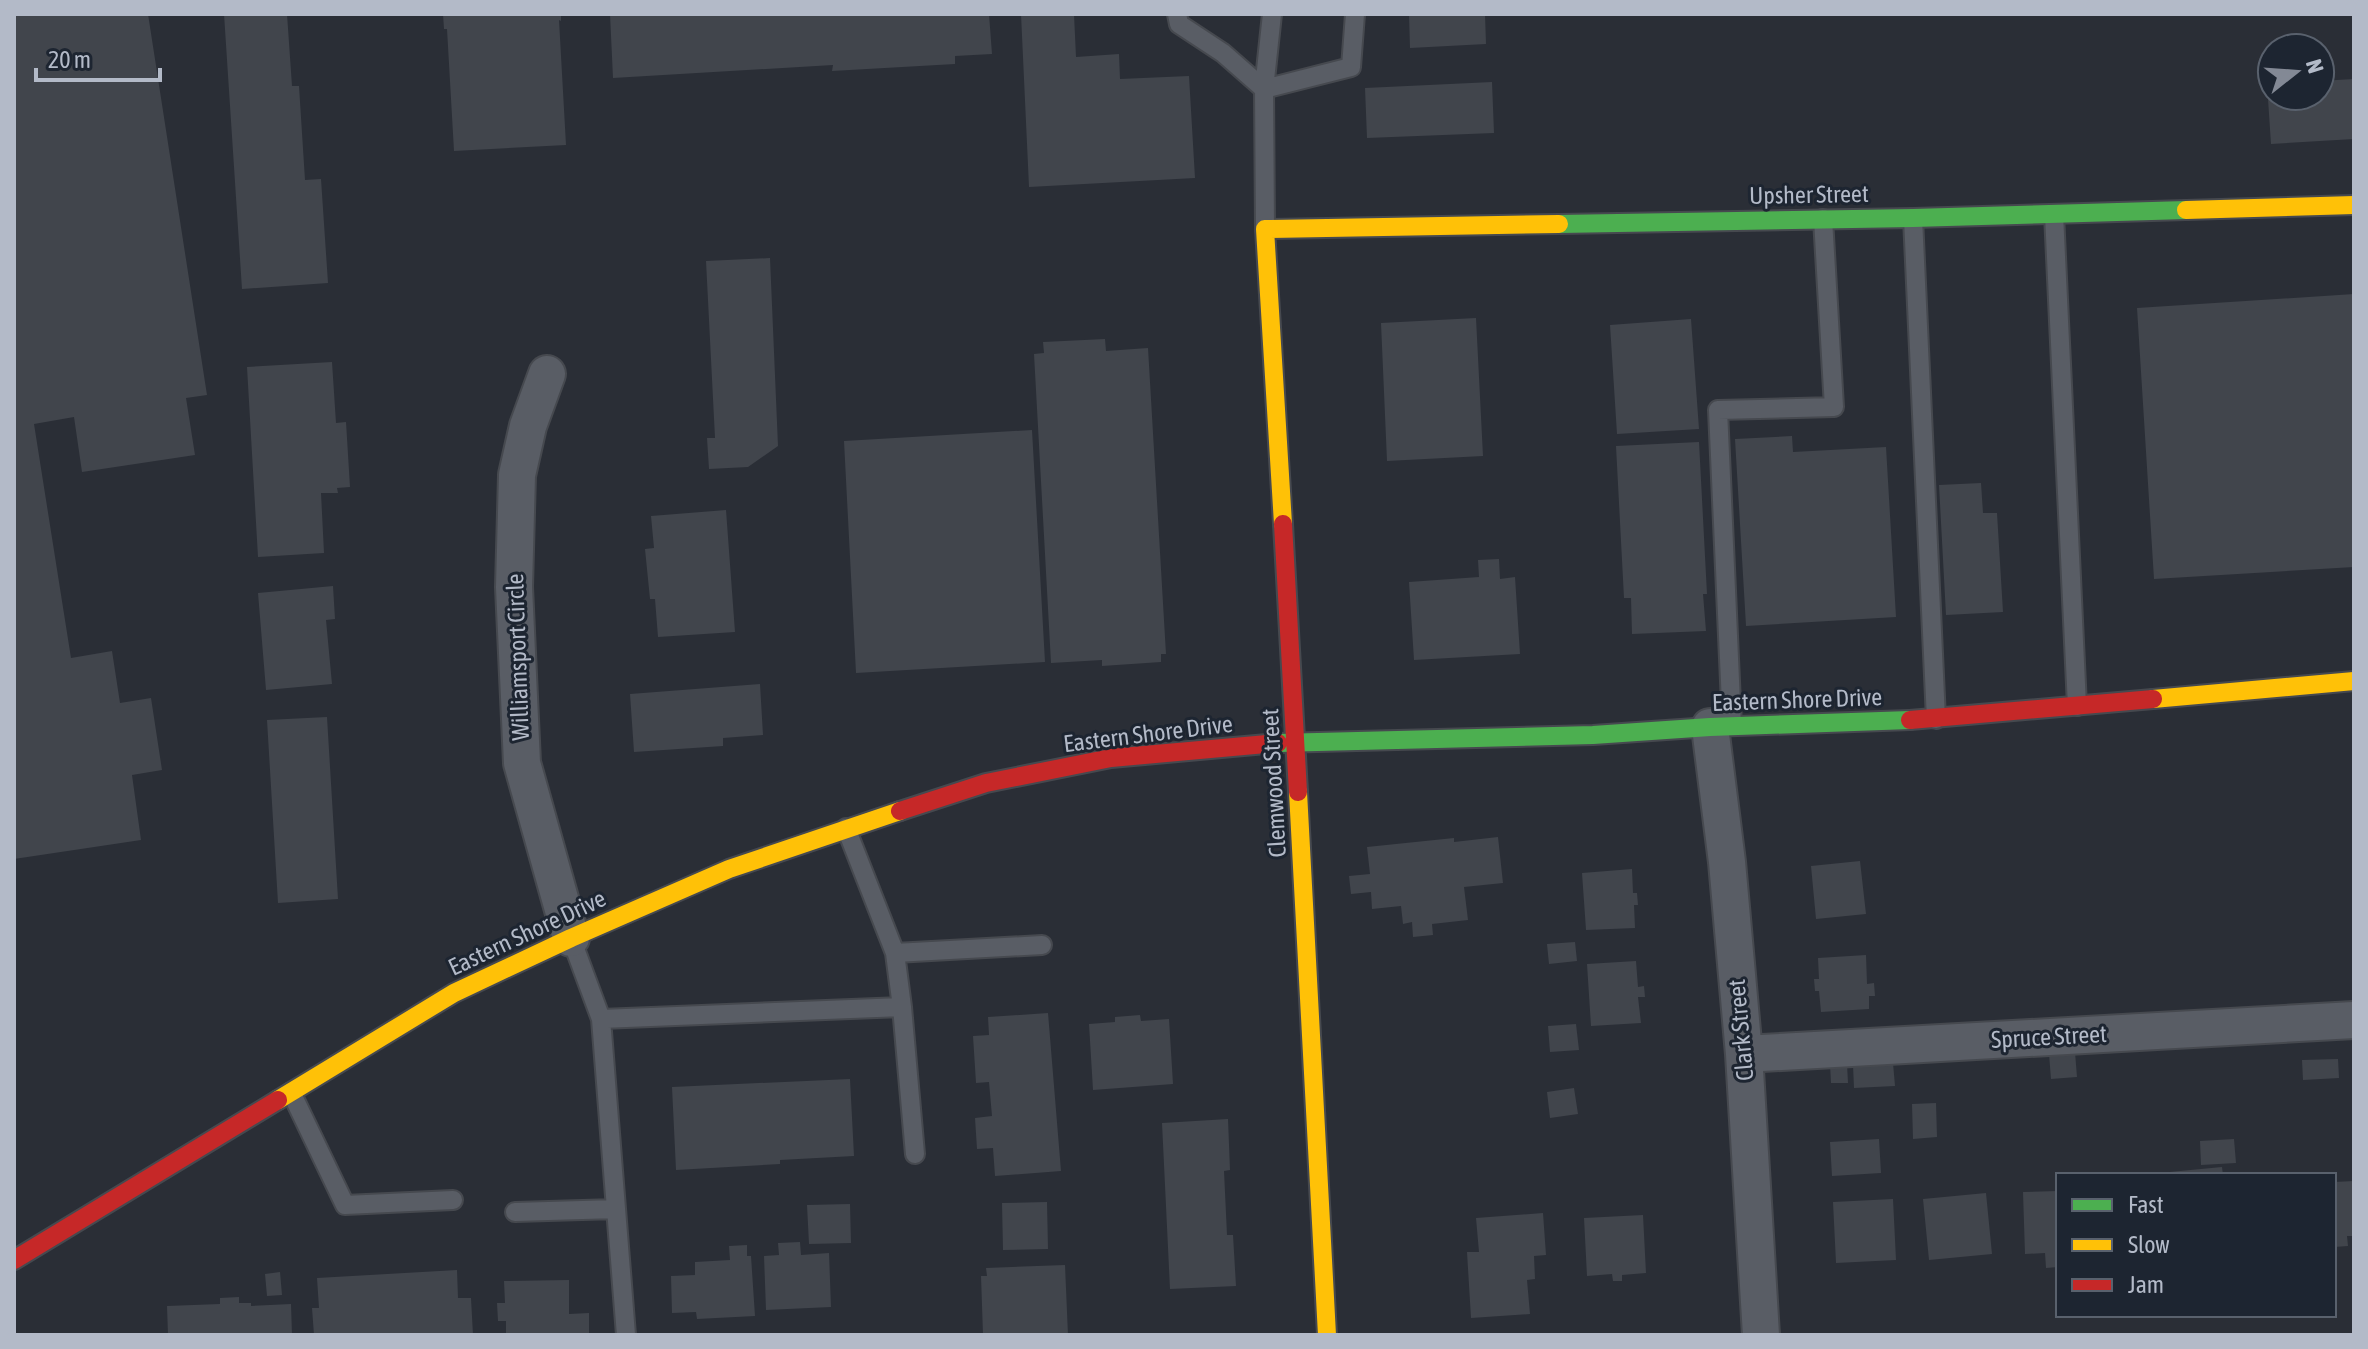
<svg xmlns="http://www.w3.org/2000/svg" width="2368" height="1349" font-family="'Asap Condensed',sans-serif">
<rect width="100%" height="100%" fill="#2a2e36"/>
<!-- building -->
<path fill="#41454c" d="M14,14H148L207,395L186,398L195,455L82,472L74,417L34,424L71,658L112,651L120,703L151,698L162,770L132,775L141,840L14,859Z
M224,14H287L292,86H299L305,180L321,179L328,283L242,289Z
M443,14H561V21L559,20L566,145L454,151L447,29H444Z
M610,14H989L992,54L955,56V64L832,71L833,65L613,78Z
M1021,14H1074L1076,57L1119,54L1120,79L1189,76L1195,178L1029,187Z
M1409,14H1485L1486,44L1410,48Z
M2354,79V139L2271,144L2267,84H2272V96H2320V81Z
M1492,82L1494,133L1367,138L1365,88Z
M770,258L778,446L748,467L709,469L707,438H715L706,261Z
M2354,294V567L2154,579L2137,308Z
M1476,318L1483,456L1387,461L1381,323Z
M1691,319L1699,429L1617,434L1610,325Z
M1105,339L1106,351L1148,348L1166,654H1161V662L1102,666V660L1051,663L1034,354L1044,353L1043,342Z
M332,362L336,423L346,422L350,487L337,488L338,493H321L324,553L258,557L247,367Z
M1032,430L1045,662L856,673L844,441Z
M1792,436L1793,452L1886,447L1896,617L1746,626L1735,439Z
M1699,442L1707,594H1703L1706,631L1632,634L1631,598H1624L1616,446Z
M1981,483L1983,513H1997L2003,612L1946,615L1939,485Z
M726,510L735,632L658,637L655,599H650L645,549L654,548L651,516Z
M1499,559L1500,579L1515,577L1520,654L1414,660L1409,582L1479,577L1478,560Z
M333,586L335,619L326,620L332,684L266,690L258,593Z
M760,684L763,735L723,738V746L634,752L630,694Z
M327,717L338,899L278,903L267,720Z
M1498,837L1503,883L1464,887L1468,920L1432,924L1433,935L1413,937L1412,922L1403,924L1401,906L1372,909L1371,892L1351,894L1349,876L1370,874L1367,847L1454,838V842Z
M1860,861L1866,914L1816,919L1811,866Z
M1632,869L1633,893H1637L1638,905H1634L1635,928L1586,930L1582,873Z
M1575,942L1577,961L1549,964L1547,944Z
M1866,955L1867,984L1874,983L1875,996H1869V1009L1821,1012L1819,991H1815L1814,979H1819L1818,958Z
M1636,961L1638,987L1644,986L1645,997H1638L1641,1023L1591,1026L1587,964Z
M1048,1013L1061,1171L995,1176L993,1148L977,1149L975,1118L992,1116L989,1082L976,1083L973,1036L989,1035L988,1017Z
M1140,1015L1141,1021L1169,1019L1173,1084L1093,1090L1089,1024L1115,1022V1017Z
M1576,1024L1579,1050L1550,1052L1548,1026Z
M2075,1052L2077,1077L2051,1079L2049,1054Z
M2338,1059L2339,1078L2303,1080L2302,1060Z
M1893,1063L1895,1086L1854,1088L1853,1065Z
M1830,1064H1847L1848,1083H1831Z
M850,1079L854,1156L780,1160V1164L676,1170L672,1087Z
M1574,1088L1578,1114L1550,1118L1547,1092Z
M1936,1103L1937,1137L1913,1139L1912,1104Z
M1228,1119L1230,1170L1224,1171L1227,1235H1233L1236,1286L1170,1289L1162,1123Z
M1879,1139L1881,1173L1832,1176L1830,1142Z
M2234,1139L2236,1163L2201,1165L2200,1141Z
M2222,1167L2223,1175H2159V1173Z
M2354,1181V1236H2347L2348,1246L2334,1247V1182Z
M2058,1191V1267L2046,1268L2045,1253L2025,1254L2023,1192Z
M1986,1193L1992,1254L1929,1260L1923,1199Z
M1893,1199L1896,1260L1836,1263L1833,1202Z
M1047,1202L1048,1249L1003,1250L1002,1203Z
M850,1204L851,1243L809,1244L807,1205Z
M1543,1213L1546,1255L1534,1256L1535,1279L1527,1280L1530,1314L1471,1318L1467,1252H1479L1476,1218Z
M1643,1215L1646,1273L1622,1275V1281H1613L1612,1274L1587,1276L1584,1218Z
M800,1242L801,1255L829,1253L831,1307L766,1310L764,1256L779,1255L778,1243Z
M747,1245V1256H751L755,1316L697,1319L696,1312L672,1313L671,1276L695,1275V1262L730,1260L729,1246Z
M1065,1265L1068,1335H983L981,1276H987L986,1268Z
M457,1270L458,1298H471L473,1335H314L312,1308H319L317,1278Z
M280,1272L282,1295L267,1296L265,1274Z
M569,1280V1314L589,1313V1335H506V1321H498L497,1303H505L504,1281Z
M239,1297V1303H251V1306L291,1304L292,1335H168L167,1306L220,1304V1298Z"/>
<g fill="none" stroke-linecap="round" stroke-linejoin="round">
<!-- lane casing -->
<g stroke="#46494f" stroke-width="22">
<path id="lane" d="M1177,14L1179,24L1223,53L1264,89
M1264,89L1351,67L1355,14
M2054,214L2077,706
M1913,218L1936,719
M1265,229L1264,89L1272,14
M1732,726L1718,410L1834,407L1823,219
M846,828L895,953L1042,945
M571,938L601,1019L902,1007
M895,953L902,1007L915,1154
M601,1019L626,1335
M291,1092L345,1205L453,1200
M515,1212L616,1209"/>
</g>
<!-- street casing -->
<g stroke="#46494f" stroke-width="40">
<path id="street" d="M547,374L528,426L517,475L514,587L522,763L571,938
M1710,727L1727,862L1744,1054L1761,1335
M1744,1054L2354,1020"/>
</g>
<!-- fast casing -->
<g stroke="#46494f" stroke-width="22">
<path id="fast" d="M1559,224L1913,218L2186,210
M1278,743L1593,735L1710,727L1910,720"/>
</g>
<!-- slow casing -->
<g stroke="#46494f" stroke-width="22">
<path id="slow" d="M2186,210L2354,205
M1283,524L1265,229L1559,224
M2153,699L2354,681
M1298,792L1327,1335
M278,1100L454,993L571,938L729,869L900,811"/>
</g>
<!-- jam casing -->
<g stroke="#46494f" stroke-width="22">
<path id="jam" d="M1283,524L1298,792
M1910,720L2153,699
M900,811L986,783L1111,758L1278,743
M14,1260L278,1100"/>
</g>
<!-- lane -->
<use href="#lane" stroke="#595d65" stroke-width="18"/>
<!-- street -->
<use href="#street" stroke="#595d65" stroke-width="36"/>
<!-- fast -->
<use href="#fast" stroke="#4caf50" stroke-width="18"/>
<!-- slow -->
<use href="#slow" stroke="#ffc107" stroke-width="18"/>
<!-- jam -->
<use href="#jam" stroke="#c62828" stroke-width="18"/>
</g>
<g text-anchor="middle" stroke-width="6" stroke-linejoin="round" paint-order="stroke">
<!-- street labels -->
<g font-size="24" fill="#b3bac8" stroke="#1d2531">
<text transform="translate(1809 195) rotate(-1)" y="8">Upsher Street</text>
<text transform="translate(518 657) rotate(-92)" y="8">Williamsport Circle</text>
<text transform="translate(1797 700) rotate(-2)" y="8">Eastern Shore Drive</text>
<text transform="translate(1148 734) rotate(-7)" y="8">Eastern Shore Drive</text>
<text transform="translate(1274 783) rotate(-93)" y="8">Clemwood Street</text>
<text transform="translate(527 933) rotate(-25)" y="8">Eastern Shore Drive</text>
<text transform="translate(1741 1030) rotate(-95)" y="8">Clark Street</text>
<text transform="translate(2049 1037) rotate(-3)" y="8">Spruce Street</text>
</g>
</g>
<!-- border -->
<rect width="2368" height="1349" fill="none" stroke="#b3bac8" stroke-width="32"/>
<!-- legend -->
<rect x="2056" y="1173" width="280" height="144" fill="#1d2531" stroke="#59616d" stroke-width="2"/>
<rect x="2072" y="1199" width="40" height="12" fill="#4caf50" stroke="#59616d" stroke-width="2"/>
<text x="2128" y="1213" font-size="24" fill="#b3bac8">Fast</text>
<rect x="2072" y="1239" width="40" height="12" fill="#ffc107" stroke="#59616d" stroke-width="2"/>
<text x="2128" y="1253" font-size="24" fill="#b3bac8">Slow</text>
<rect x="2072" y="1279" width="40" height="12" fill="#c62828" stroke="#59616d" stroke-width="2"/>
<text x="2128" y="1293" font-size="24" fill="#b3bac8">Jam</text>
<!-- north arrow -->
<g transform="translate(2296 72) rotate(73)"><circle r="38" fill="#1d2531" stroke="#59616d" stroke-width="2"/>
<path d="M0-6L14 30L0 20L-14 30Z" fill="#838995"/>
<text y="-12" font-size="22" font-weight="bold" text-anchor="middle" fill="#b3bac8">N</text>
</g>
<!-- scale -->
<path d="M36 68v12h124v-12" fill="none" stroke="#b3bac8" stroke-width="4"/>
<text x="48" y="68" font-size="24" fill="#b3bac8" stroke="#1d2531" stroke-width="6" paint-order="stroke">20 m</text>
</svg>
